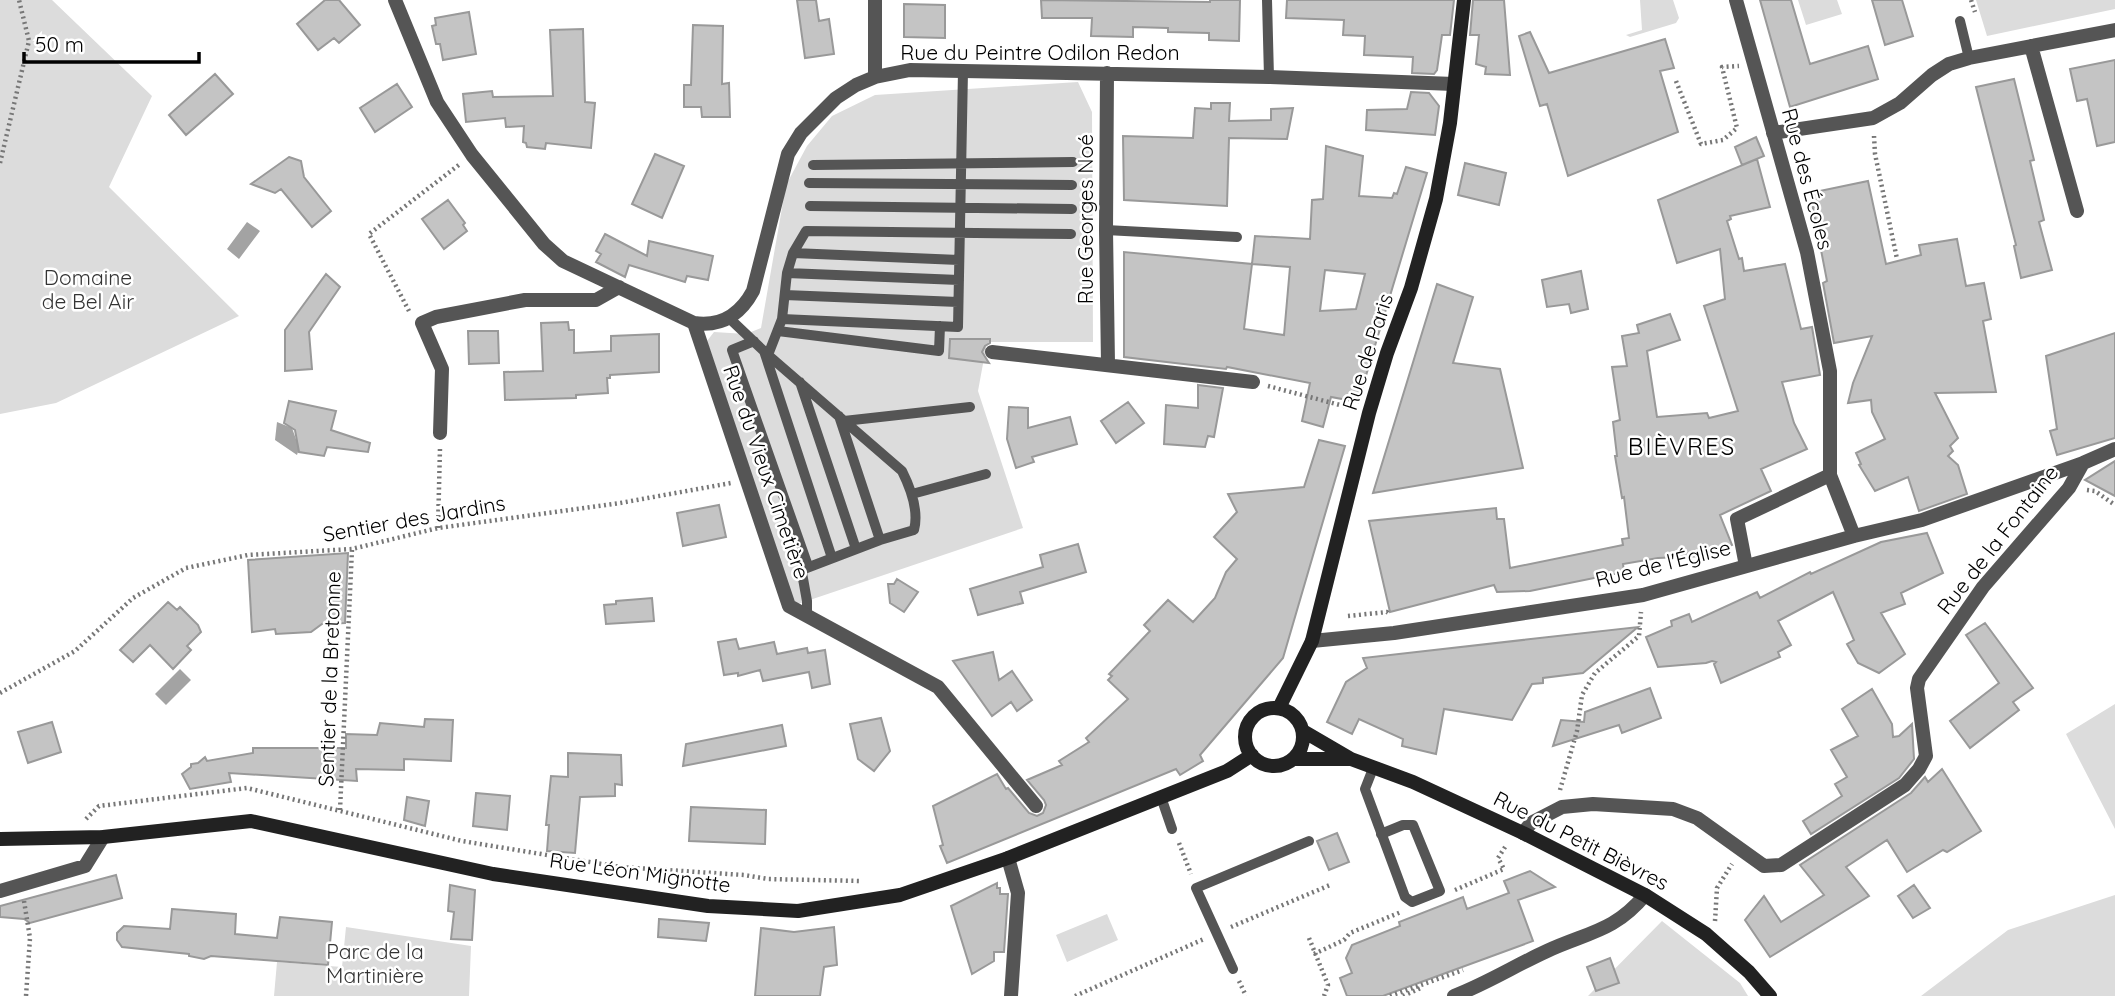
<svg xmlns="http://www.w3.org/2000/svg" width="2115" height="996" font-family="Quicksand,sans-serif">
<rect width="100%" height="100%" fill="#fff"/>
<!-- green -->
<path fill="#dcdcdc" d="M0,0H52L152,96L109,187L239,316L56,403L0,414Z
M1640,0H1673L1679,18L1676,23L1630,37L1626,35L1642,30Z
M1798,0H1837L1842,14L1806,25Z
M1976,0H2115V9L1987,36Z
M1078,82L1092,112L1093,342H987L978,391L1023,528L795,605L707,341L714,332L746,334L761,328L786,185L807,146L832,116L875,95Z
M2115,704V829L2066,734Z
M2115,895V996H1921L2008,930Z
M1107,914L1118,940L1067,962L1056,935Z
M1662,921L1740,983L1748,996H1588Z
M346,927L471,946L469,996H274L277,962L342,967Z"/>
<!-- water -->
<path fill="#a3a3a3" d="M247,222L260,231L239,259L227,249Z
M277,422L292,428L297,442L301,443L297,455L275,440Z
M180,669L191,680L166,705L155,694Z"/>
<!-- building -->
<path fill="#c4c4c4" stroke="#999" stroke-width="2" fill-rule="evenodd" d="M325,0H339L360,25L339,43L334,38L318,50L297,24Z
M797,0H816L819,21L829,19L834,54L805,58Z
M1041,0L1210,2V0H1240L1239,41L1209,40V33L1168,32V28L1133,27V37L1091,36L1092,18H1042Z
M1287,0H1454L1450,35H1442L1437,70L1434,74L1412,73L1413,57L1364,55L1365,36L1343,35L1344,20L1286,18Z
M1473,0H1504L1510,75L1485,74L1486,67L1476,64L1479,35H1470Z
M1760,0H1791L1810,64L1868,46L1878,79L1790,107Z
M1872,0H1902L1913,36L1885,45Z
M904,4L945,5V38L904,37Z
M469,12L476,54L443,60L440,44H436L432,26L436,25L435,18Z
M693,25L723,26L722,84L729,83L730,117H702L701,107H684V85H691Z
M583,29L585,102L595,103L591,148L546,143L545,149L527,147L526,143L523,142L524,126L506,127L505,118L466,122L463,94L492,91L493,97L553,96L550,30Z
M1530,32L1549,73L1665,39L1674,68L1660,71L1678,132L1568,176L1547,104L1540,106L1519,36Z
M2115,60V142L2097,146L2087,99L2077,101L2070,69Z
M215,74L233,94L186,135L169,115Z
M2014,79L2034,160L2030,161L2044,220L2039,222L2052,270L2021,278L2014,246L2016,245L1976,87Z
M397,84L412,107L375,132L360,108Z
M1411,92L1429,93L1439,106L1435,135L1366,130L1367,110L1407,109Z
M1211,103H1230L1229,121L1271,120V109L1293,108L1287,139L1229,138L1227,206L1124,200L1123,136L1193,138L1195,108L1211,109Z
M1756,137L1764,156L1742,165L1735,147Z
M1326,146L1363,156L1359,196L1392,198L1394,193L1397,194L1406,167L1427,173L1358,402L1331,397L1323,427L1302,421L1310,383L1227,367L1226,369L1124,357V252L1252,264L1244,329L1284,335L1290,267L1252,264L1255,236L1310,239L1312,200L1323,199ZM1325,270L1365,274L1356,309L1320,311Z
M655,154L684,166L662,218L632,204Z
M289,157L301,161L304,177L331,211L312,227L281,189L275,193L251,184Z
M1757,159L1770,207L1730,216L1731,219L1727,221L1739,259L1742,258L1744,271L1785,264L1801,329L1812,327L1820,375L1782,382L1794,423L1807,449L1761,469L1771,491L1720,515L1732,545L1705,556L1658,558L1623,564L1624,572L1530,591L1497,592L1494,585L1390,612L1369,521L1496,508L1497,519H1504L1510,568L1623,545L1622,539L1629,538L1624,497L1622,498L1615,456H1617L1613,422L1620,420L1612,367L1627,366L1622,336L1639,333L1637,325L1670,314L1680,340L1647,351L1657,417L1707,413L1709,418L1738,411L1704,306L1725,299L1720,249L1677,263L1658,200Z
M1465,163L1506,173L1499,205L1458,195Z
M1868,181L1886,264L1921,255L1919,245L1957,239L1966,286L1984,283L1991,319L1983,321L1996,392L1935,393L1958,438L1950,446L1953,451L1948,456L1958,465L1967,494L1919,511L1908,477L1875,491L1859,465L1861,464L1856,453L1885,439L1872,412L1871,400L1848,403L1853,383L1872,336L1834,343L1823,283L1827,281L1810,193Z
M448,200L465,223L463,225L467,231L444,249L422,219Z
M605,234L647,256L649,241L713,256L708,280L687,276L685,282L629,265L625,277L596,262L601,254L596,251Z
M1581,271L1588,309L1571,313L1569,304L1547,307L1542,280Z
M326,274L340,287L309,332L312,369L285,371V330Z
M1437,284L1473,297L1453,363L1500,369L1523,468L1373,493Z
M568,322L569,330H574V353L611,351V336L659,334V372L610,375V378H607L608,393L576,395V398L505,400L504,372L543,371L541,323Z
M468,331H498L499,363L469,364Z
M2115,333V438L2057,455L2050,431L2057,429L2046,356Z
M950,339H990V343L985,346L982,352L989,363L949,358Z
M1198,385L1223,388L1214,437L1208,436L1205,447L1164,444L1166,405L1198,408Z
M289,401L336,411L331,430L370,443L368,452L327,447L324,456L299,452L295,430L284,423Z
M1128,402L1144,423L1116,443L1101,421Z
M1009,407L1028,408V428L1070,417L1077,444L1032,457L1034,462L1016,468L1007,439Z
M1319,440L1345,446L1283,658L1200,755L1203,761L1180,775L1176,769L947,863L940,846L943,845L933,806L997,774L1006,789L1008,788L1029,813L1037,816L1043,813L1046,805L1044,800L1027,780L1062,765L1059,761L1089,742L1086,738L1128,699L1108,680L1112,676L1109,674L1150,631L1144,625L1168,600L1193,622L1215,598L1226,572L1237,559L1214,537L1237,512L1228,494L1304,487Z
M2115,461V496L2085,480Z
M719,505L726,537L683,546L677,513Z
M1927,533L1943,573L1901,593L1905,604L1881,613L1905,654L1879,673L1858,663L1847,644L1854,640L1833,592L1778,621L1791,645L1778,652L1780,657L1721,683L1714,664L1716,662L1712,661L1706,663L1658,667L1646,637L1672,626L1671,621L1689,614L1692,622L1757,592L1760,598L1810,572L1811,574L1881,542Z
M1078,544L1086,572L1020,592L1023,603L978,615L970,589L1043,567L1040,555Z
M348,553L345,623L322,624L311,632L276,634L275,629L252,632L248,560Z
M897,579L918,592L904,612L890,603L888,584H894Z
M652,598L654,621L606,624L604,605L616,604V601Z
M168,602L177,610L180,607L198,625L201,632L187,646L191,650L173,669L150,645L133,662L120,650Z
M1985,623L2033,688L2013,702L2019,710L1970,748L1950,721L1999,683L1966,635Z
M1638,627L1583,673L1543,678V683L1532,684L1512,720L1444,709L1436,754L1402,746L1403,739L1359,719L1352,734L1327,722L1346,682L1367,668L1363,658Z
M736,639L739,649L774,642L777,654L807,648L808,653L825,650L830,684L812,688L809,672L763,681L760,670L738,676V673L724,675L718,642Z
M993,652L999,680L1012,671L1032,700L1017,711L1011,702L992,716L953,661Z
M1650,688L1661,718L1622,733L1619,725L1553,746L1561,720L1584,722L1585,712Z
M1872,689L1892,724L1893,737L1899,736L1912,724L1914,759L1899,778L1811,834L1803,821L1842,796L1835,784L1847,777L1831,750L1858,736L1842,709Z
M881,718L890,751L874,771L858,759L850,724Z
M425,719L453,720L451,761L404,759V770L356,769L357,781L229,773L231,782L190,789L182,774L191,767V764L198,763L205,757L207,761L253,753V748H346V734L377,735L380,723L424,727Z
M52,722L61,752L28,763L18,732Z
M782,725L786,746L683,766L686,744Z
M568,753L621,755L622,785L615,784V796L580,797L575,853L547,851L549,825H546L551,776L568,777Z
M1942,769L1981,831L1947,852L1943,850L1907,872L1887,840L1846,867L1869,896L1770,957L1745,920L1764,896L1781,922L1824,895L1800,865L1911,793L1925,777L1928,782Z
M476,793L510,796L507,830L473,826Z
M407,797L429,801L425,826L404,820Z
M691,807L766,810L765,844L689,841Z
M1337,833L1349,862L1329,870L1317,841Z
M1530,871L1555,887L1518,900L1533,941L1383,996H1347L1340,978L1352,973L1346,958L1352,945L1400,926L1399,922L1463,897L1467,909L1509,893L1504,881Z
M116,875L122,898L30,923L24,919L0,917V906Z
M997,883V888H1000V894H1008L1004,952H994V961L972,974L951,906Z
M450,885L475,890L472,940L451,939L454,912L448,911Z
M1914,885L1930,908L1913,918L1898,896Z
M172,909L236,914L235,934L277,938L280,917L332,922L328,965L211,956L204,959L189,956V954L122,947L117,940V933L124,926L170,929Z
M659,919L709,923L706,941L658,937Z
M834,927L837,965L824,967L820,996H755L761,928L794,932Z
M1610,958L1619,983L1596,991L1587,967Z"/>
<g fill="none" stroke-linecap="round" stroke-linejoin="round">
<!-- path -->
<path stroke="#777" stroke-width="4.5" stroke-dasharray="2 3.5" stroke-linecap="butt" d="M1971,0L1975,12
M1676,81L1701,144L1723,140L1737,128L1722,67L1739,66
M1874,136L1875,154L1897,259
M0,163L29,41L19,0
M409,311L369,234L460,164
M1268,386L1355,409
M2087,490L2095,491L2115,505
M438,528L440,448
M1348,616L1387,612L1390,615
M0,693L75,651L133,598L186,568L248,555L352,549L438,528L620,503L731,483
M1560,790L1577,731L1582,695L1595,673L1639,636L1641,612
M340,810L352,549
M86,819L99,806L247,788L462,841L620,867L744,875L768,879L860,881
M1179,843L1191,874
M1455,890L1504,869L1498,858L1507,844
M24,901L30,938L26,996
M1715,921L1717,888L1732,864
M1231,927L1330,885
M1309,938L1328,985L1324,996
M1314,954L1344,940L1350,933L1401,912
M1239,981L1246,996
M1075,996L1204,939
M1390,996L1463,970
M1403,996L1423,987"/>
<!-- lane -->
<path stroke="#555" stroke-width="10" d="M1267,0L1269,77
M1960,21L1969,58
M813,165L1073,162
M809,183L1072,185
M810,206L1072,209
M1106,230L1237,237
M793,253L959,260
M787,273L959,280
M785,295L958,302
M729,318L768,355L902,471C911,489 919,511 914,530L880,540L804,569L802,573L807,601V614
M782,319L958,327L963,71
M778,331L939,351L940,326
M754,341L732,350L808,566
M764,351L832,558
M768,355L782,319L787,273L793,253L806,231L1071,234
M800,382L856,549
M839,416L880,540
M844,421L970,407
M912,494L986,474
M1374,766L1365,789L1405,897L1412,902L1440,891L1413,825H1403L1381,834
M1161,797L1172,829
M1233,969L1196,888L1309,841"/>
<!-- street -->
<path stroke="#555" stroke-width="14" d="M395,0L437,102L472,155L544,244L563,261L694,323C721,327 740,315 753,291L788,154L801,133L836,98L856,85L875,77L910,70L963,71L1269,77L1454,84
M875,0V77
M1736,0L1807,252L1830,371V475L1854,536
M2031,46L2077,211
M1107,73L1106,230L1108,364
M1773,133L1873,118L1900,103L1932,75L1949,64L1969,58L2115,30
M694,323L789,606L938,687L1036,806
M992,352L1253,382
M440,433L442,369L422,323L436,317L525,300H596L619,287
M1746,566L1737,519L1830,475
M1312,641L1394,633L1643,595L1854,536L1922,520L2083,463L2115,449
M1523,833L1531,823L1562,807L1593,804L1673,809L1697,818L1764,866L1781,865L1905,785L1919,769L1926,756L1917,688L1919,679L1983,587L2069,488L2083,463
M1008,858L1018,893L1011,996
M0,891L85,866L103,837
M1454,996C1486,984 1516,965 1547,951C1588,932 1614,932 1645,895"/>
<!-- secondary -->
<path stroke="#222" stroke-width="14" d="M1279,708L1312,641L1369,413L1387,353L1411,288L1436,199L1450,123L1464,0
M1245 737a29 29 0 1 1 58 0a29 29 0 1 1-58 0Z
M1303,731L1351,759L1413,782L1523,833L1645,895L1706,934L1749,972L1770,996
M1293,759H1351
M0,839L103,837L251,821L493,874L708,906L798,911L900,895L1008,858L1227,771L1252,755"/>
</g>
<g text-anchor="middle" stroke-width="5" stroke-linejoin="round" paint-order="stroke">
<!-- street labels -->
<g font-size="21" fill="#000" stroke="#fff">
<text x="1040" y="60">Rue du Peintre Odilon Redon</text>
<text transform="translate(1807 179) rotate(75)" y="7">Rue des Écoles</text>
<text transform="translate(1086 219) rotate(-90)" y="7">Rue Georges Noé</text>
<text transform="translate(1368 352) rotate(-72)" y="7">Rue de Paris</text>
<text transform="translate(766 472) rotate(71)" y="7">Rue du Vieux Cimetière</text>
<text transform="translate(414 519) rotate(-10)" y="7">Sentier des Jardins</text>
<text transform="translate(1998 540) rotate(-52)" y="7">Rue de la Fontaine</text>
<text transform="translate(1663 564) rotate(-14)" y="7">Rue de l'Église</text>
<text transform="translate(330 679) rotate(-88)" y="7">Sentier de la Bretonne</text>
<text transform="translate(1581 841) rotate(27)" y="7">Rue du Petit Bièvres</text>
<text transform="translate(640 873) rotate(8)" y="7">Rue Léon Mignotte</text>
</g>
<!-- park labels -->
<g font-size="21" fill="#333" stroke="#fff">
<text x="88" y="285">Domaine<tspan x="88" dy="24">de Bel Air</tspan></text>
<text x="375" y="959">Parc de la<tspan x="375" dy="24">Martinière</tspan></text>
</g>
<!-- quarter labels -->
<g font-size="24" letter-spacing="2" fill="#000" stroke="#fff">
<text x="1682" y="455">BIÈVRES</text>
</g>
</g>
<!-- scale -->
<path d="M24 52v10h175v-10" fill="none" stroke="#000000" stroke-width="3.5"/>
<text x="35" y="52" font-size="21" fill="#000000" stroke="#ffffff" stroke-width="5" paint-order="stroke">50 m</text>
</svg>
